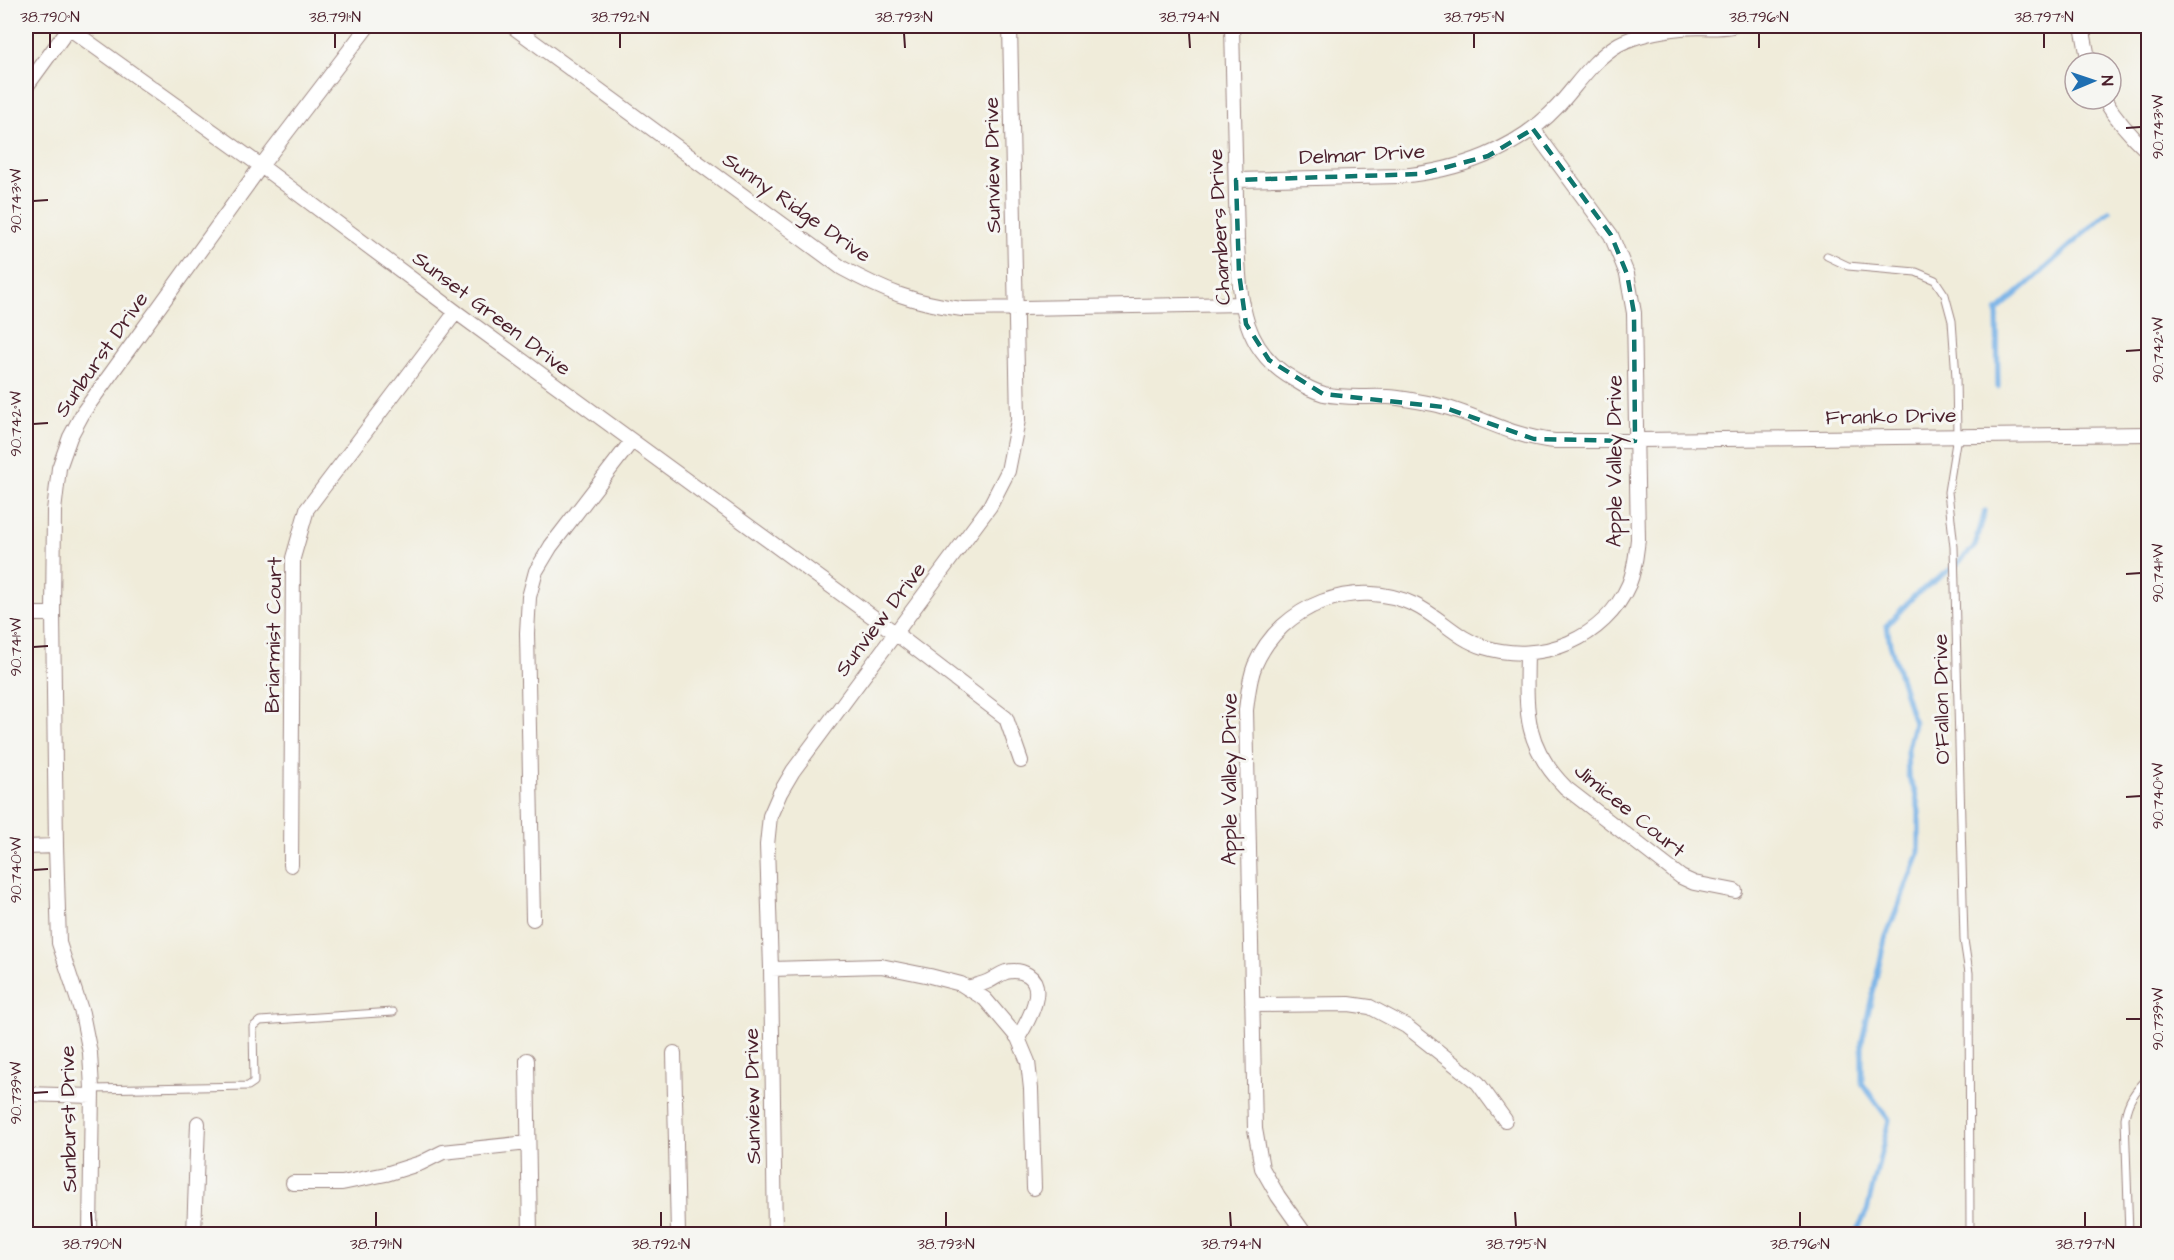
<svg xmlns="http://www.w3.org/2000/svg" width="2174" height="1260" font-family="'Architects Daughter',sans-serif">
<rect width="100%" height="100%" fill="#f6f6f2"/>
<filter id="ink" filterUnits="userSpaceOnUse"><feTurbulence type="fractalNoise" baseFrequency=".0167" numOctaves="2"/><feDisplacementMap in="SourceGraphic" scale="12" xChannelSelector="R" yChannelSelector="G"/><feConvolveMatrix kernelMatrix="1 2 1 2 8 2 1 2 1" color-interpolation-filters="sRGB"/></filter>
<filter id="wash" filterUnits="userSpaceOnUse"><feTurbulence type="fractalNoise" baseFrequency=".008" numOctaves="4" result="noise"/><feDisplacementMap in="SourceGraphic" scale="24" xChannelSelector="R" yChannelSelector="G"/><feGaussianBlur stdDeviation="1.35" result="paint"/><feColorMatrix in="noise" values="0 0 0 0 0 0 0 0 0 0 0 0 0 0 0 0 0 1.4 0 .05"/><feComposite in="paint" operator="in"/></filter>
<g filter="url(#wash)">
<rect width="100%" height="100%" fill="#f0ecda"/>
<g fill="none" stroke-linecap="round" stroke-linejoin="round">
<!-- stream -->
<path stroke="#74b0e6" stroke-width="5" d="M1998,387L1997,311L2109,211
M1855,1234L1867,1211L1889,1120L1862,1083V1041L1885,939L1919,854V811L1915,792L1908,775L1907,752L1914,723L1890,644L1887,625L1915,595L1955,566L1975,546L1985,511"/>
</g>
</g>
<g filter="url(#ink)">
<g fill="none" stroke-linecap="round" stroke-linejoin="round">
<!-- service casing -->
<g stroke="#9d8682" stroke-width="9">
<path id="service" d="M1827,256L1848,266L1916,272L1935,280L1945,295L1952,321L1956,377L1957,436L1948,492L1954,547L1964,940L1969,973L1970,1234
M92,1089L248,1086L254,1082L253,1027L260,1021L393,1012
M2129,1234L2125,1118C2128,1100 2135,1091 2148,1078"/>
</g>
<!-- minor casing -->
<g stroke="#9d8682" stroke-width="16">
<path id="minor" d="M66,26L261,166L456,312L895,633L1006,718L1021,761
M512,26L842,268C884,291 914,303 962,309L1243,304
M1232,26L1237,241C1240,297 1240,350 1295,380C1304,386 1314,391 1324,394C1345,399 1367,396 1388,397C1403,398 1418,401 1433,404C1476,413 1509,437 1555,441L2148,434
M2082,26L2089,63
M26,87L69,28
M2104,99C2116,119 2131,136 2148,152
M1236,180L1399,176C1458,171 1517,150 1558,106C1578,84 1593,59 1619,44C1637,35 1662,30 1681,28C1698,26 1715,29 1732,26
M26,614H53
M1527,653C1526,710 1523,745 1566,788L1681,877L1694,883L1735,891
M26,847L56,846
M291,865L293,558L307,509L456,312
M533,919L527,633L529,597L536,571L551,546L631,442
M771,969L881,966L930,976L961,984L985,999L1018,1038L1028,1062L1031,1089L1034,1188
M967,988C975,986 982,984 989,981C995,978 1000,974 1006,972C1014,970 1022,971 1028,975C1048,988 1027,1023 1018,1038
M1252,1005L1349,1004L1370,1007L1406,1026L1478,1083L1505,1120
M674,1053L678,1234
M527,1060L530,1234
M26,1094L92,1096
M293,1183H342L386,1174L421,1163L443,1152L528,1143
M90,1234L92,1089L90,1053L82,1013L59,943L56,846L53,614L54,511L59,468L70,437L84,411L261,166L368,26
M194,1234L198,1123
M775,1234L771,969L767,845L770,816L780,793L793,771L990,506L1008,471L1018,420L1010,26
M1305,1234L1278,1196L1262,1168L1255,1129L1246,710C1248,695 1249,679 1255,665C1281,605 1355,576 1415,605C1440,617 1457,639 1484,647C1541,665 1605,639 1629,584C1635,570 1636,555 1638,539L1634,313L1627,274L1611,235L1533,129"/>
</g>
<!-- service -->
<use href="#service" stroke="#fff" stroke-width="7"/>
<!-- minor -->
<use href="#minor" stroke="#fff" stroke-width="14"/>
</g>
</g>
<!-- marked area -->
<path fill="none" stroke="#0f766e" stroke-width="4.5" stroke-dasharray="12 8" stroke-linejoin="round" d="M1533,129L1611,235L1627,274L1634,313L1635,441L1534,439L1443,407L1323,394L1269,360L1246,324L1239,273L1236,180L1421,174L1488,156Z"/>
<!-- ticks -->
<path fill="none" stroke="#4a1f2b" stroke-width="2" d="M50,33V48M335,33V48M620,33V48M904,33L905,48M1189,33L1190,48M1474,33V48M1759,33V48M2044,33V48M2126,128L2141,127M33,201L48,200M2126,351L2141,350M33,424L48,423M2126,574L2141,573M33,647L48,646M2126,797L2141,796M33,870L48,869M2126,1019H2141M33,1093L48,1092M91,1212L92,1227M376,1212V1227M661,1212V1227M946,1212V1227M1230,1212L1231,1227M1515,1212L1516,1227M1800,1212V1227M2085,1212V1227"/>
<g text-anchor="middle" stroke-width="6" stroke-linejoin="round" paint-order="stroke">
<!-- street labels -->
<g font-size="21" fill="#4a1f2b" stroke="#f6f6f2">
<text transform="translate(1362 154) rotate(-3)" y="7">Delmar Drive</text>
<text transform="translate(992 165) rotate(-91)" y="7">Sunview Drive</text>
<text transform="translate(797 207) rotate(35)" y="7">Sunny Ridge Drive</text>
<text transform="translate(1219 227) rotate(-93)" y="7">Chambers Drive</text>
<text transform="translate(492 313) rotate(37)" y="7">Sunset Green Drive</text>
<text transform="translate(101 354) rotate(-55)" y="7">Sunburst Drive</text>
<text transform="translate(1891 416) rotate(-1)" y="7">Franko Drive</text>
<text transform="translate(1614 461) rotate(-90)" y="7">Apple Valley Drive</text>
<text transform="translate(880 619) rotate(-53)" y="7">Sunview Drive</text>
<text transform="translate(273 635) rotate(-89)" y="7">Briarmist Court</text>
<text transform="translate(1941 699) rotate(-91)" y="7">O'Fallon Drive</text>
<text transform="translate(1229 779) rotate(-90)" y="7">Apple Valley Drive</text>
<text transform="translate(1630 810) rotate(39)" y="7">Jimicee Court</text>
<text transform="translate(752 1096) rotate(-91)" y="7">Sunview Drive</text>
<text transform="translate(68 1119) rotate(-91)" y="7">Sunburst Drive</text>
</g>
</g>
<!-- margin -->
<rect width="2174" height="1260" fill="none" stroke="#f6f6f2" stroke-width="66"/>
<!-- north arrow -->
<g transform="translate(2093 81) rotate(88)"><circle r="28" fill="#f6f6f2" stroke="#b1a0a2" stroke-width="1.5"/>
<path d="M0-4.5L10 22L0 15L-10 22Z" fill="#1f6fb2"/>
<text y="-9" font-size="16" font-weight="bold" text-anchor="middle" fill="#4a1f2b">N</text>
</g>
<rect x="33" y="33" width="2108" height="1194" fill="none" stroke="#4a1f2b" stroke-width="2"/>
<g font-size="15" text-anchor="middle" fill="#4a1f2b">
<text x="50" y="22">38.790°N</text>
<text x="335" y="22">38.791°N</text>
<text x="620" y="22">38.792°N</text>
<text x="904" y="22">38.793°N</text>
<text x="1189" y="22">38.794°N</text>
<text x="1474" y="22">38.795°N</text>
<text x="1759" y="22">38.796°N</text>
<text x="2044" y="22">38.797°N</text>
<text transform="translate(2158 127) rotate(-90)" y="5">90.743°W</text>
<text transform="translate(16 201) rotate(-90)" y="5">90.743°W</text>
<text transform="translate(2158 350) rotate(-90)" y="5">90.742°W</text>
<text transform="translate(16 424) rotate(-90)" y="5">90.742°W</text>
<text transform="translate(2158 573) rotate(-90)" y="5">90.741°W</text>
<text transform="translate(16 647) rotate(-90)" y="5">90.741°W</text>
<text transform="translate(2158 796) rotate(-90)" y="5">90.740°W</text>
<text transform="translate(16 870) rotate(-90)" y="5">90.740°W</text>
<text transform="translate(2158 1019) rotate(-90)" y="5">90.739°W</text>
<text transform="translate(16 1093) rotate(-90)" y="5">90.739°W</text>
<text x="92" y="1249">38.790°N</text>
<text x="376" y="1249">38.791°N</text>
<text x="661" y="1249">38.792°N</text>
<text x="946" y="1249">38.793°N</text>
<text x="1231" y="1249">38.794°N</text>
<text x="1516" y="1249">38.795°N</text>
<text x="1800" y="1249">38.796°N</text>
<text x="2085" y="1249">38.797°N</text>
</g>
</svg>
